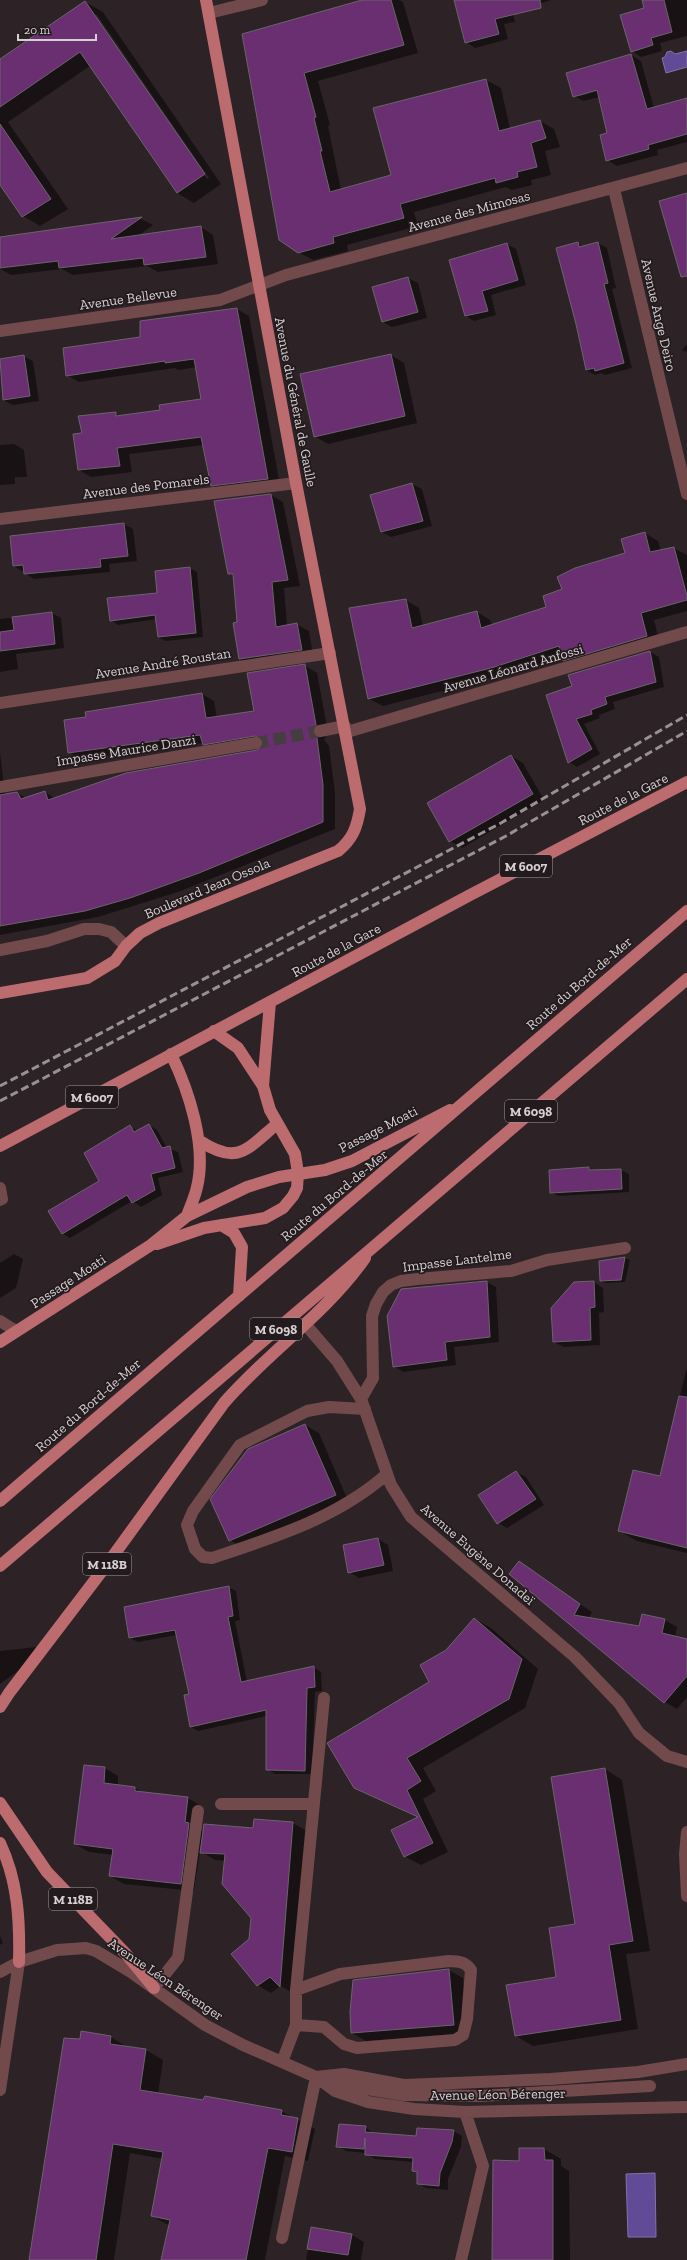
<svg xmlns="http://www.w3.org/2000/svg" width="687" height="2260" font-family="'Zilla Slab',serif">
<rect width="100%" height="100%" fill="#2d2327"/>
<!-- water -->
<path fill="#614a96" stroke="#8472a8" d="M687,51V67L666,73L662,58L665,57L667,52L671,51L675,54Z
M655,2173L656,2237H628L626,2174Z"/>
<!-- shadow -->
<path fill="#0007" fill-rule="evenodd" d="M366,0H399L403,2L418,53L318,81L330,125L328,126L341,190L392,176L486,80L501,88L510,129L540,121L554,129L560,147L545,151L551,175L531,180L532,185L512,190L506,187L414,212L418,226L347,245L348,251L313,260L298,252L243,34Z
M455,0H551L513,13L515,22L504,24L508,39L475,48L466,42Z
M642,0H687V36L660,43L662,51L641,57L632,51L645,9Z
M85,2L103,12L221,184L194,203L177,193L90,66L8,122L68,209L40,226L23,216L0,183V61ZM94,15H97L209,178L207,179Z
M631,55L641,61L654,108L687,99V142L657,150L658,155L617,166L607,160L608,134L600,97L583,101L574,96ZM601,88L602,90L580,96V94Z
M141,219L153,225L138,236L201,227L213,235L218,264L158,272L147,266L73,275L62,269L11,275L0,269V238Z
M578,243L583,247L598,243L607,248L616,288L612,289L632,368L605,375L601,373L595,375L586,370Z
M507,244L516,249L526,285L491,295L496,315L474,321L466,316Z
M408,278L418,283L427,318L392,327L383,322Z
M237,309L249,316L280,485L224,492L212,485L204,445L129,454L132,472L91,477L79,470L83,434L115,413L121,416L161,411L202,400L197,367L178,370L175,368L79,382L67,375L141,338Z
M687,344V352L682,350Z
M391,355L404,363L417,423L328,444L314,436Z
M23,356L33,361L39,401L13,405L3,400L0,360Z
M14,444L24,450L27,477H15V484L0,485V445Z
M412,484L422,489L432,526L391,537L382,532Z
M271,495L283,502L300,586L284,588L287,626L296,624L309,631L313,656L252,666L240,659L234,576L229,574Z
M124,524L133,529L137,561L109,564L110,572L34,579L14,566Z
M645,533L658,541L661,551L674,548L687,555V611L654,620L660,644L578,668L564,660L563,657L505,675L383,706L369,699L406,600L419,608L423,626L477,612L490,620L492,626L547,608L563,589L626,554Z
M189,568L197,572L203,637L166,641L158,637L157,619L118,625L111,620L158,594Z
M52,613L61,618L64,648L16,654L18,669L0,672V619Z
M650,652L659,657L664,687L613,702L615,709L599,715L600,718L584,724L600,754L577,767L569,762L573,687L569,676Z
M304,665L317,673L328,732L324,740L329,746L335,793V829L178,892L98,917L0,935V752L5,795L17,793L26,798L45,792L56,799L258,751L264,746V743L216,751L203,743L81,759L69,752L87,718L202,694L214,701L217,718L255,712Z
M511,756L523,763L544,800L462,848L450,841Z
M149,1125L157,1130L167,1148L178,1152L183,1172L158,1178L162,1195L141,1207L132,1201L70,1238L62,1233L101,1181L130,1127L138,1131Z
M589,1168L595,1171L621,1170L629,1174V1192L558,1196L551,1192L550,1171Z
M14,1254L23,1259L16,1288L0,1298V1263Z
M625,1258L630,1260L625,1282L605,1283L601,1281L600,1262Z
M487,1282L496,1287L499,1342L454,1347L456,1365L403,1372L394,1366Z
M594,1282L603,1288L604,1312L599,1313L600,1345L564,1347L554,1342Z
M687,1367V1553L637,1541L619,1531L660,1477Z
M305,1425L319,1433L349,1503L243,1548L230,1540Z
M516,1472L526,1477L544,1505L507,1528L498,1523Z
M378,1539L388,1545L393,1571L359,1578L349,1572Z
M519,1563L592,1612L588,1619L640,1627L643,1615L665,1620L677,1627L675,1637L687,1640V1697L677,1709L665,1702Z
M228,1587L236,1591L240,1620L235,1621L247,1682L313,1667L321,1672L322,1691L315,1692L312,1774H275L267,1769V1716L198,1731L191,1727L190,1695L177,1635L138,1642L130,1638Z
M475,1619L491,1628L538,1669L525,1708L423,1768L436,1791L423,1799L448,1852L421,1865L404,1856L418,1818L355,1788L430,1682L447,1651Z
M36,1647L44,1652L0,1684V1651Z
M105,1768L118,1776V1786L135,1788L144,1793L188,1798L201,1806L199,1830L204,1832L254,1829L293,1823L307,1831L294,1994L281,1986L271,1993L257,1985L250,1939L252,1918L225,1861L215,1860L200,1851L194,1891L124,1884L110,1876L113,1855L89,1852L75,1844Z
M605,1769L622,1780L650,1951L626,1954L638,2029L533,2046L516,2036L558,1977L576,1925Z
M0,1936L3,1943L0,1945Z
M449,1970L463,1978L468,2033L366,2041L352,2033Z
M111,2037L127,2047L146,2050L163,2060L158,2094L281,2111L315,2129L308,2161L285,2156L265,2260H162L170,2226L152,2216L163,2159L130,2153L114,2260H30L81,2040Z
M365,2127L374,2134L416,2137L454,2131L462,2136L461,2147L448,2179V2190L426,2188L418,2183V2174L413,2171L414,2162L375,2159L366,2153L346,2151L338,2146Z
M544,2149L561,2159V2166L569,2171L570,2260H493L520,2162Z
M312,2228L352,2235L364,2242L361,2260H306Z"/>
<!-- building -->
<path fill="#692f70" stroke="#6b646c" d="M362,0H391L404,45L304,73L316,117L314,118L322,151H320L330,192L391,175L373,108L486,79L499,131L540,120L546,138L531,143L537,167L517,172L518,177L496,183L495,178L400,204L404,218L333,237L334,243L298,253L279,240L242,34Z
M454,0H540L541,8L495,19L499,34L465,43Z
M642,0H664L672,32L651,38L653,45L631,52L620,15L644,8Z
M85,1L205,174L177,193L80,52L0,107V59Z
M631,54L647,109L687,98V134L648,145L649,149L606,161L600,135L607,133L597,90L573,97L566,73Z
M0,124L51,199L22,217L0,185Z
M687,193V276L681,277L659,201Z
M142,217L111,239L201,226L206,257L144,265L143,258L59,268L58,261L0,268V237Z
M578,242L579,247L598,242L608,283L604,284L624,363L595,371L594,368L586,370L576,324L556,248Z
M507,243L518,280L482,291L488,311L465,316L449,260Z
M408,277L418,312L382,322L372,287Z
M237,308L268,479L211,486L201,437L117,448L120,466L78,470L73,434L82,433L78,416L116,412V416L160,410L159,405L201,399L194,359L165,363V361L66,376L63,348L140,337V321Z
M391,354L405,416L314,437L300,374Z
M24,355L30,396L3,400L0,359Z
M412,483L423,521L381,532L370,495Z
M271,494L288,580L272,582L276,627L297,623L302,650L239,659L233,623L237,622L233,574H228L214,501Z
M124,523L128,556L100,559L101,567L24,574L23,565L13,566L10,536Z
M645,532L650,552L674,547L687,596V600L641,613L647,636L563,661L559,646L491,668L368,699L349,608L406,599L412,628L477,611L481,628L546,607L543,596L562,589L557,577L575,568L625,553L621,539Z
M190,567L196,633L158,637L155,615L110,621L107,598L157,593L155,571Z
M52,612L55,644L0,651V632L14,630L12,617Z
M650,651L656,682L605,697L607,704L591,710L592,714L576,719L592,749L568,763L546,695L572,686L568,675Z
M305,664L316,725L313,732L317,738L323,785V822L199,873L130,898L85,911L0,926V795L17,792L21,799L45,791L48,800L126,773L257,750L263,745L262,739L255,736L203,745L200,735L68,753L64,720L86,717L85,712L202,693L206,718L254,711L247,673Z
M511,755L533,794L449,842L427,803Z
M149,1124L162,1148L170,1146L175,1168L151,1174L155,1190L132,1203L127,1195L62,1234L48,1211L99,1181L84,1153L130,1125L134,1132Z
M589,1167V1170L621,1169L622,1189L550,1193L549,1170Z
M625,1257L621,1280L600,1281L599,1261Z
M487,1281L490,1337L445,1342L447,1360L393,1367L387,1316L401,1289Z
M594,1281L595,1307L590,1308L591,1340L553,1342L551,1308L574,1282Z
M679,1396L687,1397V1548L618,1531L633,1470L660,1476Z
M305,1424L336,1495L229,1541L210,1499L248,1449Z
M516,1471L536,1499L497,1524L478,1495Z
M378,1538L384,1565L348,1573L343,1545Z
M519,1561L580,1604L574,1615L639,1626L642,1614L665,1619L662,1633L687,1639V1676L664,1703L509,1574Z
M229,1586L233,1616L228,1617L241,1682L314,1666L315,1687L307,1688L305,1771L266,1770V1710L190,1727L184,1695L189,1694L175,1630L129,1638L124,1607Z
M474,1618L522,1659L509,1699L407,1758L421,1781L407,1790L433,1843L404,1857L391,1830L418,1817L354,1788L327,1743L429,1682L420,1665L446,1650Z
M84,1765L105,1767L104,1783L135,1787V1791L188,1797L185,1822L189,1823L181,1884L109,1876L113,1849L74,1844Z
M605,1768L633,1941L609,1945L621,2020L515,2036L506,1985L556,1977L549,1928L575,1924L551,1777Z
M254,1819L293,1822L280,1987L270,1977L257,1986L231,1954L249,1939L251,1918L222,1884L225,1854L200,1853L204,1824L253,1828Z
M449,1969L454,2025L351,2033L350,2012L353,1980Z
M81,2031L111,2036L110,2044L146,2049L140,2090L203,2100L205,2096L282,2110L281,2115L298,2118L292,2152L268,2148L246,2260H161L170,2220L151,2216L163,2152L113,2144L96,2260H29L64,2038L80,2039Z
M339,2124L366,2126L365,2132L416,2136L417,2128L454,2130L452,2142L440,2173L439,2186L417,2184V2172L412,2171L413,2158L365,2155V2138L364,2149L336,2147Z
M519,2148H544L545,2160H553V2260H492L493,2160L519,2161Z
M311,2227L352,2234L348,2255L307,2249Z"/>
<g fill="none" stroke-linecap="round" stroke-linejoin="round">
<!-- minor-tunnel -->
<path stroke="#463d41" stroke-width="12" stroke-dasharray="12 6" stroke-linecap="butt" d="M256,743L320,731"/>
<!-- minor -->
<path stroke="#724a4b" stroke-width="12" d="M209,13L262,0
M614,189L687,494
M0,331L220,300L286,275L687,168
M0,519L296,483
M0,703L330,653
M320,731L345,726
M347,732L687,632
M0,787L256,743
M0,950L47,941L84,929H99L111,932L126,946
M0,1188L2,1199L0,1200
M0,1321L16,1331
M305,1324L337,1361L361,1399L391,1485L411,1517L575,1657L619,1703L639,1733L667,1756L687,1762
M361,1399L373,1378L372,1316L376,1304L383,1292L391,1285L401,1281L418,1279L511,1271L547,1260L625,1248
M365,1409L329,1407L307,1411L240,1445L193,1511L187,1525L195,1549L203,1557L212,1558C275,1537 337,1518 387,1474
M221,1804H314
M687,1832L685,1854L687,1896
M0,1972L19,1962L57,1950L86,1948L96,1951L131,1972L205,2025L243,2045L316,2077L335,2091L368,2102L414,2109L465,2112L687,2107
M154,1988L178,1958L198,1811
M296,2025L324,2027L344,2044L357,2048L455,2040L463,2035L467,2019L471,1970C465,1961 459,1962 449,1961L340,1974L296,1990
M282,2062L296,2025V1990L324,1698
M316,2077L344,2074L404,2085L551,2079L638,2072L687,2064
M325,2079L367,2089L404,2095L480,2096L650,2086
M0,2090L19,1962
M282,2238L316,2077
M461,2260L483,2166L465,2112"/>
<!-- major -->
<path stroke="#bc6b6f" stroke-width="12" d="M0,993L87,978L115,961L126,946L140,933L159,923L338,851C353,839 357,827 360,809L296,483L206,0
M171,1054C189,1091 207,1146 197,1187C195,1197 190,1207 187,1216
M263,1086L270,1002
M200,1141C238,1166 247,1149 277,1124
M0,1146L472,894L687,782
M221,1225L234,1233L242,1247L239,1296
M157,1244L204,1228L265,1218L283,1208L293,1196L297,1188L298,1173L295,1154L270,1110L263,1086L238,1048L214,1031
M0,1342L151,1245L187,1216L247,1187L279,1177L325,1170L352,1161L450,1110
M0,1501L687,911
M0,1566L687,979
M0,1707L9,1693L105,1567L224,1403C268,1352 326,1314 365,1258
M0,1803L47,1872L126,1954L154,1988
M0,1843C18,1881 20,1921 19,1962"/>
<!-- rail -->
<path stroke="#989193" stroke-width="3" stroke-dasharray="8 4" stroke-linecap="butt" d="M0,1086L501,823L687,715
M0,1101L506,836L687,731"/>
</g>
<g text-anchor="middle" stroke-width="3.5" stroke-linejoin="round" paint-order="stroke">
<!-- shield labels -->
<g fill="#231a1e" stroke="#a0999c" stroke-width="1">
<rect x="500" y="855" width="52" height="22" rx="3"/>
<rect x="66" y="1086" width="52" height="22" rx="3"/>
<rect x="505" y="1100" width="52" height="22" rx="3"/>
<rect x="250" y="1318" width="52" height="22" rx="3"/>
<rect x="83" y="1553" width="48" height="22" rx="3"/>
<rect x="49" y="1888" width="48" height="22" rx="3"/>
</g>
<g font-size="13" font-weight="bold" fill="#d6d0d2">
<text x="526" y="871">M 6007</text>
<text x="92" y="1102">M 6007</text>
<text x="531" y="1116">M 6098</text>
<text x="276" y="1334">M 6098</text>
<text x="107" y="1569">M 118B</text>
<text x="73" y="1904">M 118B</text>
</g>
<!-- street labels -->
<g font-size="14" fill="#d6d0d2" stroke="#231a1e">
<text transform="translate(469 211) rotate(-15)" y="5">Avenue des Mimosas</text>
<text transform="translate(128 298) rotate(-8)" y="5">Avenue Bellevue</text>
<text transform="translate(659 315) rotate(77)" y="5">Avenue Ange Deiro</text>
<text transform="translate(296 402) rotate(79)" y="5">Avenue du Général de Gaulle</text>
<text transform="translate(146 486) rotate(-7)" y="5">Avenue des Pomarels</text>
<text transform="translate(163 663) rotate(-9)" y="5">Avenue André Roustan</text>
<text transform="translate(513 668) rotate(-16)" y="5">Avenue Léonard Anfossi</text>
<text transform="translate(126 750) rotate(-9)" y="5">Impasse Maurice Danzi</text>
<text transform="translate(623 799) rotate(-27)" y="5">Route de la Gare</text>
<text transform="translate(207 888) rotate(-23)" y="5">Boulevard Jean Ossola</text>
<text transform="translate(336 950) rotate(-28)" y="5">Route de la Gare</text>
<text transform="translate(579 983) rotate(-41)" y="5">Route du Bord-de-Mer</text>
<text transform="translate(378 1129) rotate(-27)" y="5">Passage Moati</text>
<text transform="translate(334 1195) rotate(-40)" y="5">Route du Bord-de-Mer</text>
<text transform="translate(457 1260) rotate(-7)" y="5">Impasse Lantelme</text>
<text transform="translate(68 1281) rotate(-33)" y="5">Passage Moati</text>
<text transform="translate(88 1405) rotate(-41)" y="5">Route du Bord-de-Mer</text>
<text transform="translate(478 1554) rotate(41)" y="5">Avenue Eugène Donadeï</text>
<text transform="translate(166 1979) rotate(34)" y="5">Avenue Léon Bérenger</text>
<text transform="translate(498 2094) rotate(-1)" y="5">Avenue Léon Bérenger</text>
</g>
</g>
<!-- scale -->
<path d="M18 34v6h78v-6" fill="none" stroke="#d6d0d2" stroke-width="2"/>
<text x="24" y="34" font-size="12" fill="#d6d0d2" stroke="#231a1e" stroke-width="3" paint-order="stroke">20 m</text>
</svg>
